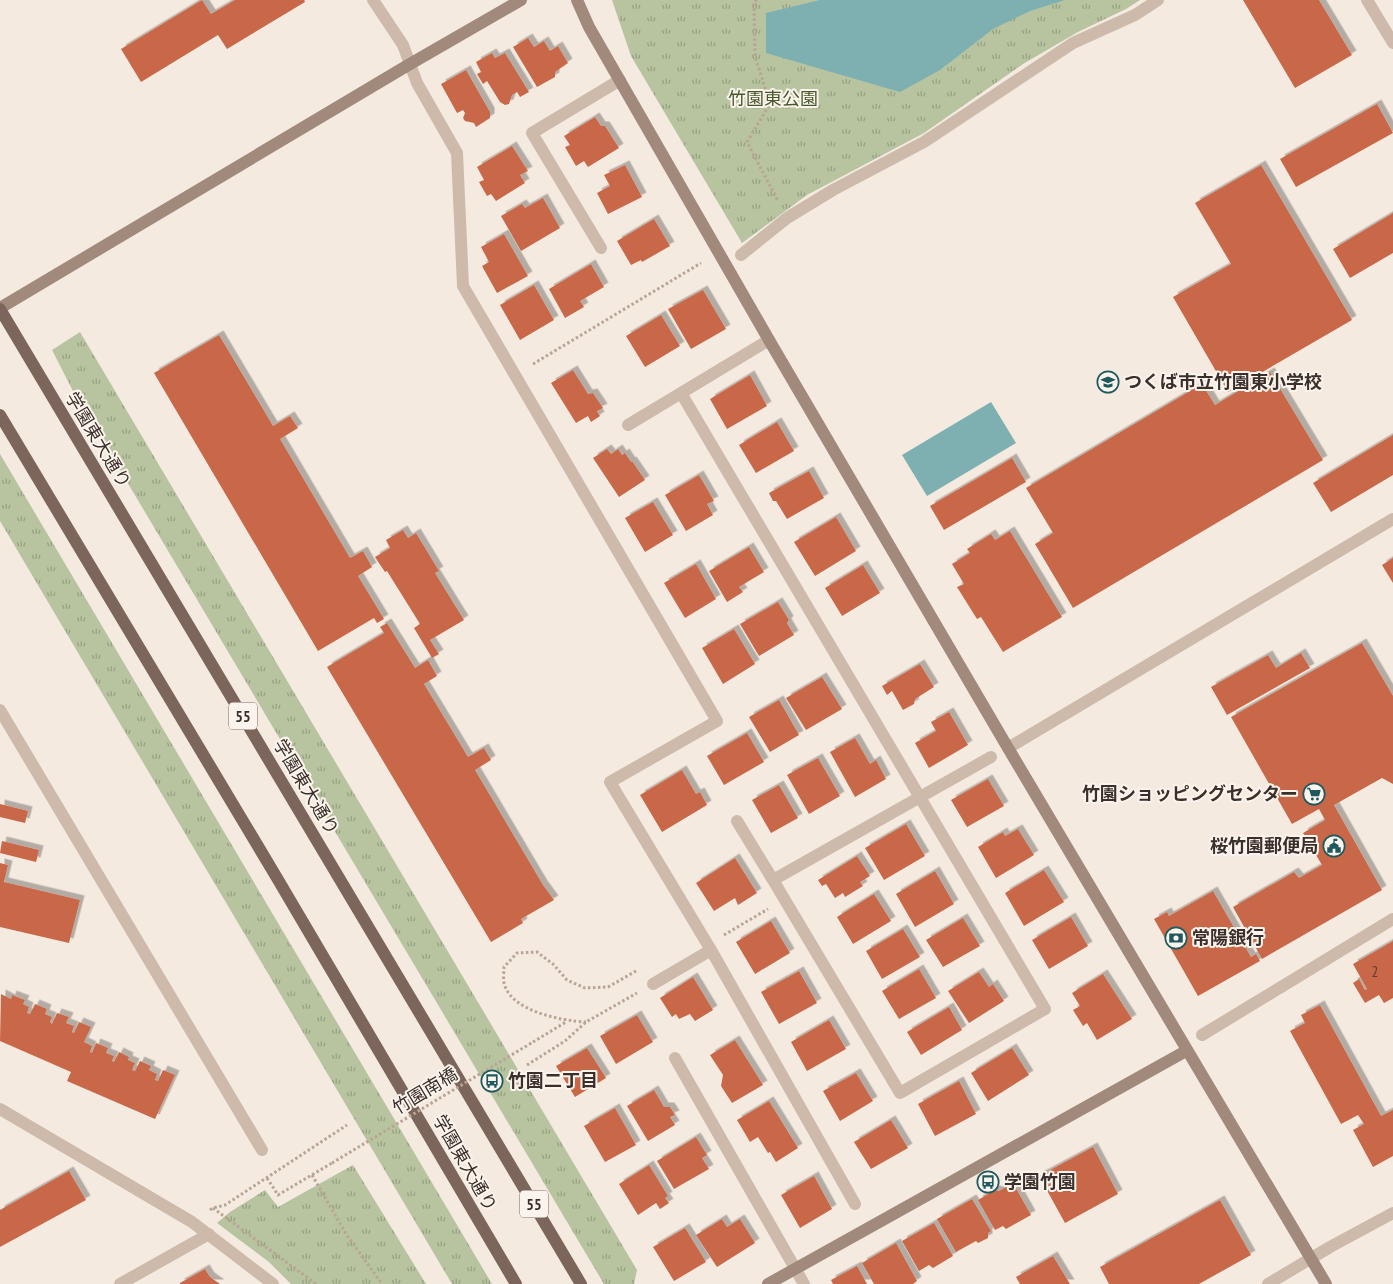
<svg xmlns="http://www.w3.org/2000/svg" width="1393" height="1284" font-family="'PT Sans Narrow','Noto Sans JP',sans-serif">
<defs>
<pattern id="grass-tufts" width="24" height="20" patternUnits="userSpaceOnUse" patternTransform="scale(1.25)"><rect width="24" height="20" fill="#b7c49f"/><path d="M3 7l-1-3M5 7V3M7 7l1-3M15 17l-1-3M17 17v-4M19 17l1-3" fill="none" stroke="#96a082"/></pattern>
<filter id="shadow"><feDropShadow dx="4.5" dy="-4.5" stdDeviation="0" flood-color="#0004"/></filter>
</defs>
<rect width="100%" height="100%" fill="#f4eae0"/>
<!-- grass -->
<path fill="url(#grass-tufts)" d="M612,0H1140L1126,9L1078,32L1023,64L924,133L807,195L742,243L631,56Z
M80,332L637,1270L634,1284H604L73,391L52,350Z
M0,454L492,1284H452L0,521Z
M353,1165L426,1284H291L269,1262L217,1223L230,1212L265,1190L278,1207Z"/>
<!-- water -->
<path fill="#7eb0b2" d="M820,0H1065L1030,11L993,29L940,70L900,92L766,53V13Z
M991,402L1016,443L927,496L902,455Z"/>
<!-- building -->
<path fill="#c86849" filter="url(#shadow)" d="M202,0L211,14L235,0H304L305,2L227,49L218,35L141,82L121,49Z
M1243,0H1319L1352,55L1295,88Z
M528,38L534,47L544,41L550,51L558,46L568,63L555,72V77L537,87L513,47Z
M492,53L495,58L505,53L529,92L520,97L517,92L512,95L509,104L505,105L500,102L487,81L483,84L477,74L481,72L476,62Z
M466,70L490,112V118L476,127L474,123L465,121L463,118L465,113L463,110L457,113L441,84Z
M1377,104L1393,133L1296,187L1280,159Z
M595,117L601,126H605L619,148L588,167L584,161L576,166L565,147L570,145L564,136Z
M512,146L528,171L520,175L525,183L496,201L491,194L487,196L479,182L484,180L477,167Z
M625,165L642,197L608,214L597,193L610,186L604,175Z
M1261,165L1352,320L1228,392L1173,297L1231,264L1195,203Z
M543,198L560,228L521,251L501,216L522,204L525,208Z
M1393,213V253L1350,278L1333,249Z
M654,219L670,246L642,262L641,260L631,265L617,241Z
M504,234L528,276L497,293L482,266L489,262L481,247Z
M591,264L604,287L580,301L584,307L565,318L549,289Z
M534,285L554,320L520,340L500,305Z
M703,290L726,329L691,349L668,309Z
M661,315L680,346L645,367L626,336Z
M219,335L273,426L290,416L298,428L280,439L350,558L363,551L372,567L358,576L384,619L377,623L374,618L318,651L154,373Z
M573,370L588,394L593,393L603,408L597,411L600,416L591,422L588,416L576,423L551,383Z
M1270,372L1323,460L1073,608L1035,544L1053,533L1026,488L1202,384L1215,405Z
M750,375L767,406L727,429L710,399Z
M777,422L794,451L756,473L739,445Z
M1393,435V475L1331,512L1313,483Z
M607,449L611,454L618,449L622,455L625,453L631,462L632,461L645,480L619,497L593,458Z
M1012,458L1026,482L944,530L930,506Z
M809,471L824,498L787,519L776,501H773L769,493Z
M699,475L714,501L707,504L713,515L686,531L665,495Z
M653,502L673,535L645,552L625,518Z
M836,517L856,551L815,576L794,542Z
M403,530L408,538L416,533L439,571L435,573L464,620L430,640L439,654L432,658L414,628L420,624L387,571L385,572L375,557L390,548L386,540Z
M1010,531L1062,617L1003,652L981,617L977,619L957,587L964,584L952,564L970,553L967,549L991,534L995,540Z
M749,547L764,572L739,587L743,592L727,602L709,571Z
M1393,558V583L1382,565Z
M696,564L716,599L685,618L664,583Z
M863,565L880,593L842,616L825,588Z
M778,602L789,620L787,623L794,635L759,656L740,624Z
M387,623L415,668L428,660L437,676L424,684L468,757L484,748L491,760L475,770L543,885L554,900L521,919L523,923L491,942L327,667L384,633L380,627Z
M734,629L755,664L723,684L702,648Z
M1362,643L1393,696V784L1382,778L1334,805L1382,890L1262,959L1233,907L1294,872L1299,878L1322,865L1303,833L1325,820L1319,809L1292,824L1231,717Z
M1301,653L1310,668L1227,715L1211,687L1268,655L1276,668Z
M920,664L934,687L915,699L914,704L903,710L892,691L887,695L882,686Z
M822,677L842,709L806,730L786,698Z
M779,700L799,735L770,752L749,717Z
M949,712L968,745L929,768L915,743L936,731L931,722Z
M747,733L764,762L724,785L707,756Z
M855,738L870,764L876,760L886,779L855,797L830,752Z
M818,758L840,796L809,814L787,775Z
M682,770L696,794L700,792L707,805L662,832L640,795Z
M988,779L1004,806L967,827L951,800Z
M779,785L798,818L771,833L752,800Z
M0,804L28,811L25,823L0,817Z
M906,824L925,856L884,880L865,848Z
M1018,829L1034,855L996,878L978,847L1003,832L1005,836Z
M2,841L39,850L36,862L0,853Z
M857,856L870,876L860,882L863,886L845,897L843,893L835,898L826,884L822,886L818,880Z
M735,858L757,893L738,905L735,898L714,911L696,883Z
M0,863L8,865L4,882L80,900L69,943L0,927Z
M1044,870L1064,902L1024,926L1005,893Z
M935,871L954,904L915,927L896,894Z
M1213,891L1251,957L1256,954L1260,961L1198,996L1154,919L1167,912L1169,916Z
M874,894L891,921L853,944L837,917Z
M1071,917L1088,946L1049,969L1032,940Z
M963,918L980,946L943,967L926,940Z
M771,921L790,953L755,974L736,942Z
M903,929L920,957L882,979L866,951Z
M1393,941V998L1384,1003L1379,995L1365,1003L1353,983L1359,979L1365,990L1367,989L1353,964Z
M919,969L936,998L899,1019L882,991Z
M799,971L817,1003L779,1024L761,992Z
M979,972L989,987L993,984L1004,1001L969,1023L948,991Z
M1103,974L1132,1019L1097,1040L1087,1023L1083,1026L1073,1010L1080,1006L1072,993Z
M693,977L713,1010L695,1021L690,1014L679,1019L676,1014L672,1017L660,998Z
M1,994L11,999L12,995L25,1000L23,1004L29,1007L27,1013L30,1014L35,1004L47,1009L45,1014L52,1017L50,1022L52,1024L57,1013L69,1017L66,1023L74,1026L72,1032L74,1033L79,1022L91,1027L84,1042L92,1046L90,1052L92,1053L96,1043L108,1048L106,1053L114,1056L112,1061L114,1062L119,1052L129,1057L128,1060L135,1063L132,1070L135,1071L140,1061L151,1066L149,1070L157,1074L155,1080L158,1081L163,1070L175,1075L155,1119L67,1081L71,1072L0,1041Z
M1320,1005L1381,1116L1393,1110V1156L1373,1167L1353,1130L1364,1124L1358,1115L1341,1124L1290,1031L1305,1023L1301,1015Z
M949,1007L962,1030L921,1055L907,1032Z
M637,1015L653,1042L616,1064L600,1036Z
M829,1020L846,1049L807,1071L791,1042Z
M735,1040L763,1085L732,1103L721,1086L723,1075L710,1055Z
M587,1048L606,1078L575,1097L556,1066Z
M1012,1048L1029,1075L988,1101L971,1073Z
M856,1073L873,1101L840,1121L823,1091Z
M959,1081L976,1114L935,1136L918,1104Z
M654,1090L664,1107H670L675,1115L670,1117L675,1125L648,1141L627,1106Z
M769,1101L798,1148L776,1162L770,1152L768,1153L758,1137L750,1142L737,1120Z
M615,1108L636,1145L605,1162L584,1126Z
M891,1120L908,1148L871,1169L854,1142Z
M696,1137L707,1155L702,1158L709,1169L674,1189L657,1161Z
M1093,1147L1118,1194L1065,1223L1039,1176Z
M649,1165L668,1196L665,1198L669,1203L660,1209L656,1203L638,1215L619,1184Z
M69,1171L86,1200L0,1247V1210Z
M814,1176L832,1209L800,1228L781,1195Z
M1013,1183L1031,1215L1006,1229L1003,1226L995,1230L978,1200L995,1190L999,1191Z
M972,1199L991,1231L988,1233V1238L978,1243L976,1241L956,1252L937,1219Z
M1220,1200L1251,1255L1199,1284H1109L1100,1267Z
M722,1219L727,1227L740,1219L755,1243L717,1267L696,1235Z
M934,1223L953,1256L933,1268L929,1265L919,1271L902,1241Z
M685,1228L706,1262L674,1281L653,1247Z
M896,1243L917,1281L913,1284H874L862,1263Z
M1053,1256L1070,1284H1020L1016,1277Z
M857,1266L867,1284H833L831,1280Z
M205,1269L210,1277L220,1284H180V1283Z"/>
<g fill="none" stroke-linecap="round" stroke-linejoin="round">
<!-- path -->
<path stroke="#b9a495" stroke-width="3" stroke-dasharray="2.5 2.5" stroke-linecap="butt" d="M757,0L754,2L755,56L770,104L747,142L778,201
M533,364L701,263
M724,935L768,909
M586,1022C562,1021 510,1011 504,983C503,978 504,972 504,967L517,953L537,952L553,964L567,980L585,988L608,987L636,971
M533,1042L566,1022
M527,1065L565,1041L586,1022L637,993
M312,1175L346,1234L382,1284
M267,1178L278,1195L332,1163
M213,1208L316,1284
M210,1210L213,1208L225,1205L347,1125"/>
<!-- lane -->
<path stroke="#cdbaab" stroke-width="12" d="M0,710L262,1150"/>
<!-- street -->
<path stroke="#cdbaab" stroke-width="12" d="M373,0L403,45L417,83L457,153L463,286L717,721L610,782L711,950L855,1204
M1367,0L1393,43
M601,248L532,133L620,80
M741,255L787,218L833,190L924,142L1073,43L1135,15L1158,0
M681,393L1045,1009L900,1093L773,880L991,757
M628,425L769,340
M1008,748L1393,519
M737,821L773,880
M653,984L711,950
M1202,1035L1393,919
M675,1058L804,1284
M0,1109L192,1222L273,1284
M120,1284L209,1234
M1268,1284L1330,1247L1393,1213"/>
<!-- secondary -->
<path stroke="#a1897c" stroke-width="12" d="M577,0L589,27L769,340L1008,748L1326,1284
M0,308L410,64L521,0
M768,1284L1186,1051"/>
<!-- primary -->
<path stroke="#7c665b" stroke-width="12" d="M0,309L581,1284
M0,415L277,878L516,1284"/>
<!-- path-bridge -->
<path stroke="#b9a495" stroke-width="3" stroke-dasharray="2.5 2.5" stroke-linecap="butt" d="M332,1163L533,1042"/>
</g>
<!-- icons -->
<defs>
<g id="school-ring" transform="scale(1.125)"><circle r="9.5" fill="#fbf4ed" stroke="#1e595d" stroke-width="1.5"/><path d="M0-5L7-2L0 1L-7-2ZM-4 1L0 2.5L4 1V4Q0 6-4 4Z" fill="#1e595d"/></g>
<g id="supermarket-ring" transform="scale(1.125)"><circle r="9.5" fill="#fbf4ed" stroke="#1e595d" stroke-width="1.5"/><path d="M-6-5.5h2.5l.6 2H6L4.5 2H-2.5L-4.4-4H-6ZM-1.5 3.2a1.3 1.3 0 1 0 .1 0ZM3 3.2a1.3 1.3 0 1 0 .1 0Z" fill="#1e595d"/></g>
<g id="civic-ring" transform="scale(1.125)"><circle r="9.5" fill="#fbf4ed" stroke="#1e595d" stroke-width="1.5"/><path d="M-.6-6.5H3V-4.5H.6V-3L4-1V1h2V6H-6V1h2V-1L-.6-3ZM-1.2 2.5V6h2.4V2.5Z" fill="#1e595d"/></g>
<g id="bank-ring" transform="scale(1.125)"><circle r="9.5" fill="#fbf4ed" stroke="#1e595d" stroke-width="1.5"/><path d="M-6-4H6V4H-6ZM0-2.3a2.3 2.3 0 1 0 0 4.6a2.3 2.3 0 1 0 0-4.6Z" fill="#1e595d"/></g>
<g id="bus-ring" transform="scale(1.125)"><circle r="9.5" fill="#fbf4ed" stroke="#1e595d" stroke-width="1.5"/><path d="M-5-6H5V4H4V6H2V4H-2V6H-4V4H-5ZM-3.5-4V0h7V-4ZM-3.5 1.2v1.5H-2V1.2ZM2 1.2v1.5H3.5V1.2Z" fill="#1e595d"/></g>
</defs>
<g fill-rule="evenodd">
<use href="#school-ring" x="1108" y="382"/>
<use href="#supermarket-ring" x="1314" y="794"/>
<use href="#civic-ring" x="1334" y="846"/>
<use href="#bank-ring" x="1176" y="938"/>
<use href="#bus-ring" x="492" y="1081"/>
<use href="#bus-ring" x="988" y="1182"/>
</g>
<g text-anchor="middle" stroke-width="4" stroke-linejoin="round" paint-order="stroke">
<!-- number labels -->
<g font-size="15" fill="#5e3d32">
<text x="1375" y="977">2</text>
</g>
<!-- shield labels -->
<g fill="#fbf4ed" stroke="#746a64" stroke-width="1">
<rect x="229" y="702.5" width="28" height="27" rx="4"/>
<rect x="520" y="1190.5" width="28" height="27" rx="4"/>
</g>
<g font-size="16" font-weight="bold" fill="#3a2f2a">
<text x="243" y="722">55</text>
<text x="534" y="1210">55</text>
</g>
<!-- park labels -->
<g font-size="18" fill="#49592d" stroke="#fbf4ed">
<text x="773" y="105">竹園東公園</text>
</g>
<!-- poi labels -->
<g font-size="18" font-weight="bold" fill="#3a2f2a" stroke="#fbf4ed" text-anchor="start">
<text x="1124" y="388">つくば市立竹園東小学校</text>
<text x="1298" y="800" text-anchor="end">竹園ショッピングセンター</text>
<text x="1318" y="852" text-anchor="end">桜竹園郵便局</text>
<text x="1192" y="944">常陽銀行</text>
<text x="508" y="1087">竹園二丁目</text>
<text x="1004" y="1188">学園竹園</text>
</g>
<!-- street labels -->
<g font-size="18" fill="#3a2f2a" stroke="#fbf4ed">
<text transform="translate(98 440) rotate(59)" y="6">学園東大通り</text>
<text transform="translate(306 787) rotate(59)" y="6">学園東大通り</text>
<text transform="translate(425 1091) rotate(-31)" y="6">竹園南橋</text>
<text transform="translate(465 1163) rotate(60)" y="6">学園東大通り</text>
</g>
</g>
</svg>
